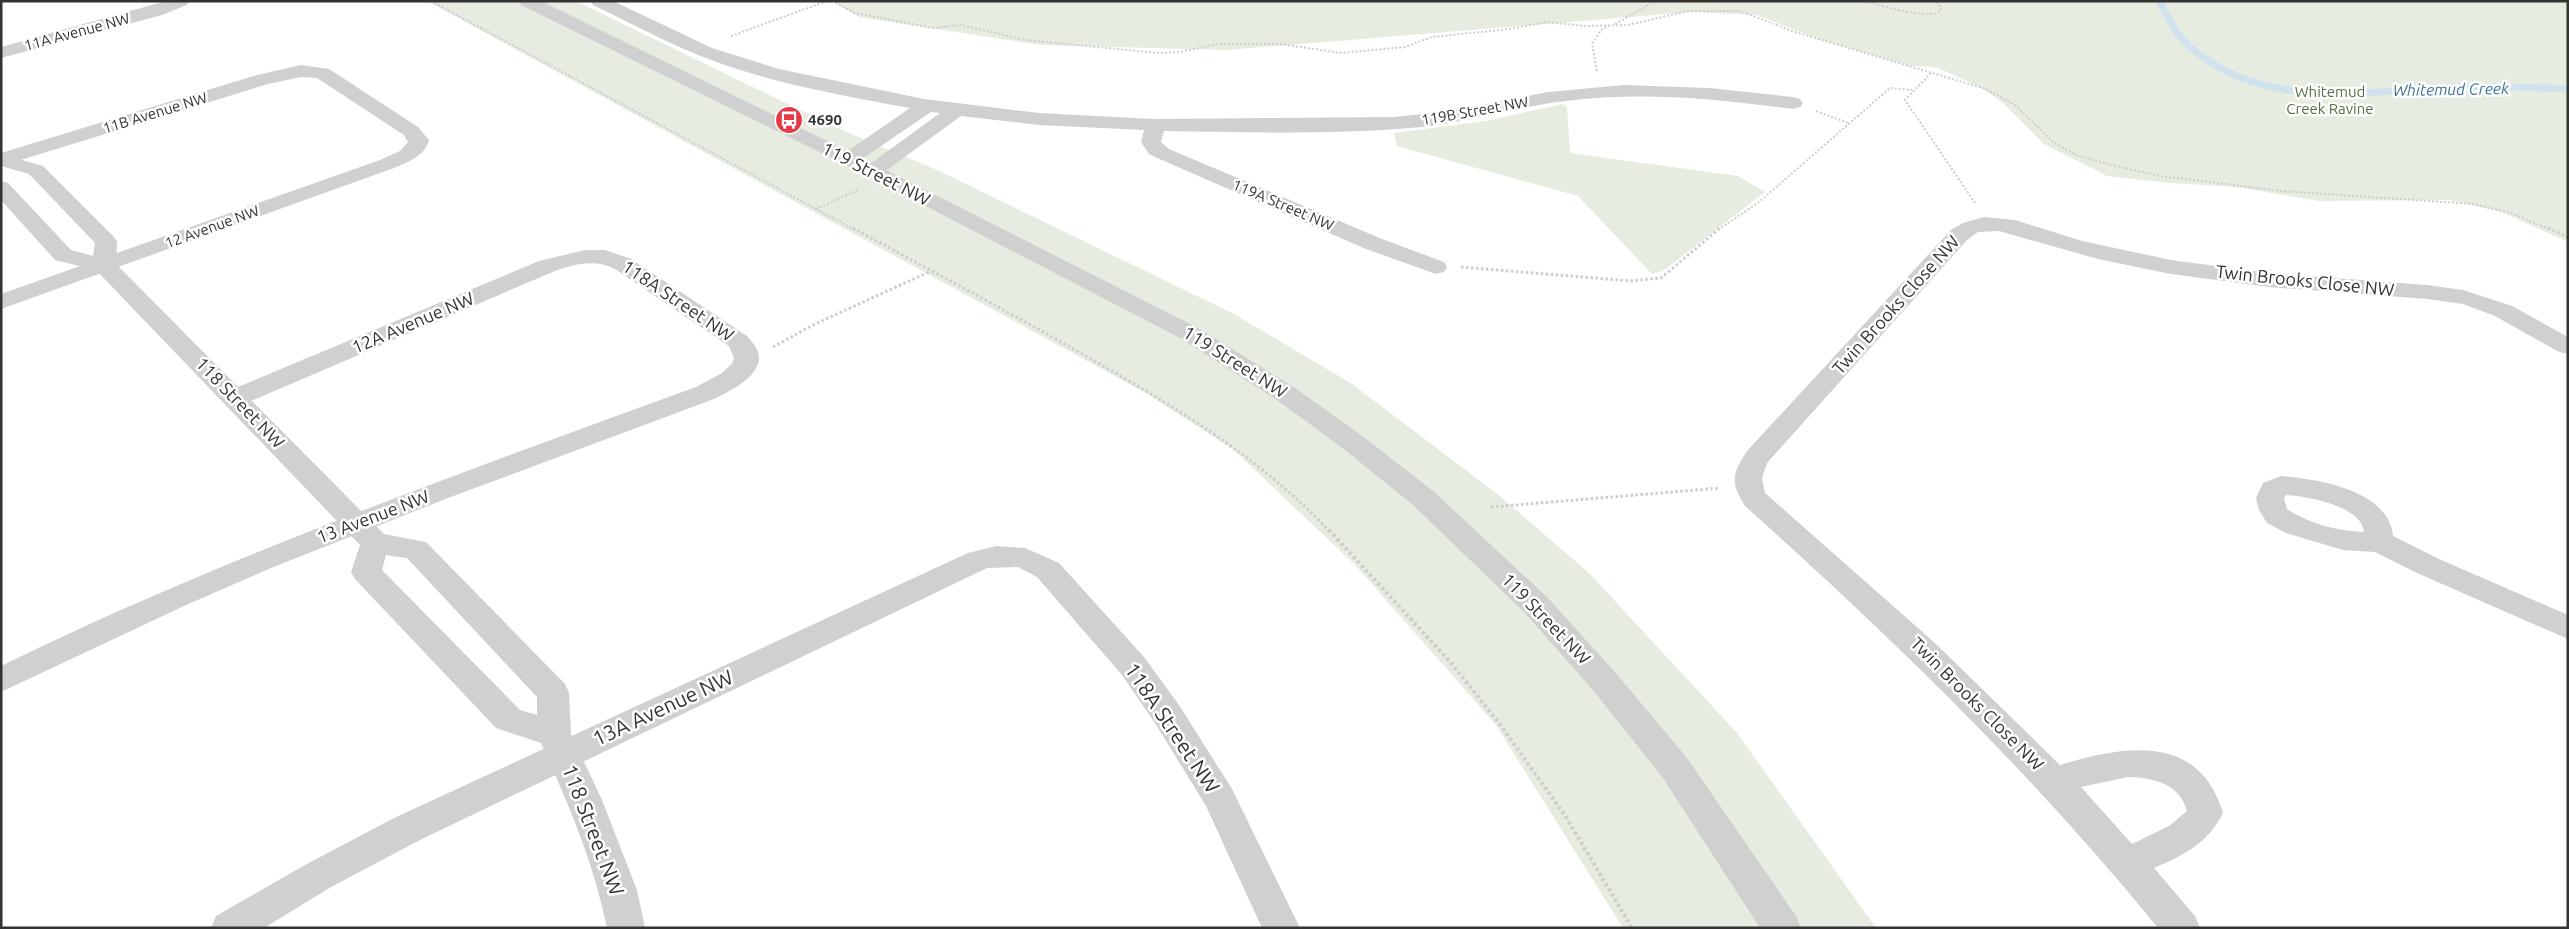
<svg xmlns="http://www.w3.org/2000/svg" width="2569" height="929" font-family="Ubuntu,sans-serif">
<rect width="100%" height="100%" fill="#fff"/>
<!-- green -->
<path fill="#e6ecdf" d="M427,1H576L835,127L937,170L1234,314L1352,384L1500,496L1589,573L1737,733L1876,928H1623L1496,725L1357,567L1234,450L1144,392Z
M832,1H2568V242L2502,212L2450,200L2319,201L2237,187L2170,183L2107,176L2044,144L2003,103L1982,88L1936,67L1910,66L1816,38L1757,15L1691,12L1227,50L1041,45L859,17Z
M1562,104L1567,107L1570,153L1738,176L1765,192L1663,271L1652,274L1578,196L1397,146L1394,133L1486,121Z"/>
<g fill="none" stroke-linecap="round" stroke-linejoin="round">
<!-- stream -->
<path stroke="#cfe2ee" stroke-width="7" d="M2159,1C2166,13 2173,30 2183,40C2254,112 2363,92 2454,87C2492,85 2530,88 2568,89"/>
<!-- path-far2 -->
<path stroke="#cdcdcd" stroke-width="2" stroke-dasharray="2 2" stroke-linecap="butt" d="M431,1L855,230
M832,1L855,13L932,28L961,25L1025,40L1159,53L1180,52L1218,44H1280L1341,53L1405,47L1432,37L1509,29L1547,22L1585,26L1628,25L1688,11H1740L1795,32L1986,89L2015,105L2053,142L2076,155L2103,163L2160,176L2281,191L2473,204L2511,213L2551,230
M1863,1C1882,5 1922,19 1940,12L1941,7L1935,1
M1615,24L1656,1
M731,36L827,1
M1597,71L1592,44L1601,30L1609,26
M1931,73L1905,100L1975,203
M1816,111L1848,123
M816,209L858,190
M1718,230L1759,202L1890,88L1912,90"/>
<!-- path-far1 -->
<path stroke="#cdcdcd" stroke-width="3" stroke-dasharray="2.5 2.5" stroke-linecap="butt" d="M853,228C937,274 1022,319 1105,367C1185,413 1266,463 1330,532
M2548,228L2568,237
M1461,267L1631,281L1661,278L1720,228
M773,347L815,324L929,272
M1491,507L1720,488"/>
<!-- path -->
<path stroke="#cdcdcd" stroke-width="4" stroke-dasharray="3 3" stroke-linecap="butt" d="M1329,530L1452,664L1499,723L1566,817L1632,928"/>
<!-- minor -->
<path fill="#d0d0d0" fill-rule="evenodd" d="M166,1H189L187,5L162,15L1,58V47Z
M591,1H613L712,48L779,69L924,99L1039,113L1154,119L1394,117L1450,111L1548,92L1624,85L1709,88L1793,97L1800,99L1803,103L1800,107L1793,109C1718,99 1642,91 1566,101C1514,107 1463,124 1410,128C1329,135 1245,132 1164,131L1161,142L1169,149L1382,239L1444,262L1447,267L1444,272L1436,274L1366,249L1155,157L1149,154L1141,142L1144,130L1039,125L961,116L880,175L873,177L866,175L863,171L866,167L940,113L931,112L856,163H842L839,159L842,155L910,108C845,96 776,84 714,61C672,46 633,24 593,5Z
M301,65L329,69L418,127L429,140C425,156 408,162 394,168L1,309V294L380,160L400,151L408,142L404,135L317,78L301,77L268,84L1,166V153L257,75Z
M1984,217L2015,220L2082,241L2171,260L2269,273L2427,285L2463,290L2512,306L2568,337V354L2559,352L2495,316L2463,304L2427,299L2269,287L2171,274L2098,259L1999,231L1978,232L1967,240L1767,463L1762,478L1765,493L1935,643L2060,765C2123,746 2199,732 2223,813C2208,843 2184,855 2154,868L2195,916L2200,928H2158C2033,774 1892,638 1745,506C1730,482 1732,474 1747,451L1951,230L1963,223ZM2128,777C2154,778 2179,783 2187,811L2169,826L2132,844L2081,787Z
M585,250H605L631,259L747,336C752,342 758,348 759,356C760,377 730,391 714,399L448,498L271,568L184,606L1,692V666C226,556 461,473 696,387L722,373L732,364L734,358L729,346L615,269C595,259 575,264 555,271L244,404L235,406L226,404L222,398L226,392L539,261Z
M2281,476C2318,479 2389,490 2393,536L2439,559L2568,615V639L2417,573L2375,552L2343,550L2286,533L2267,523L2259,510L2256,498L2263,483ZM2286,495C2307,496 2362,506 2364,532C2338,531 2309,524 2287,509L2284,498Z
M996,546L1025,548L1059,563L1144,657L1179,705L1232,789L1300,928H1262L1206,806L1155,723L1122,675L1037,577L1018,567L987,568L420,840L331,887L264,928H211L216,916L305,865L394,818L968,553Z"/>
<!-- tertiary -->
<path fill="#d0d0d0" fill-rule="evenodd" d="M519,1H541L880,167L1198,328L1295,388L1365,438L1433,491L1547,597L1614,671L1687,758L1796,916L1801,928H1760L1663,778L1592,689L1525,613L1413,505L1345,450L1277,400L1180,338L866,175L521,5Z
M1,154L43,166L114,237L117,242L116,264L384,534L426,542L565,684L569,693L571,734L602,800L637,890L645,928H607C594,863 568,803 541,743L496,728L355,579L351,572L360,545L96,270L55,260L1,200V181L8,183L71,250L93,256L95,243L29,174L1,166ZM386,555L407,558L537,697V715L520,710L382,570Z"/>
</g>
<!-- icons -->
<defs>
<g id="bus-disc" transform="scale(1.4375)"><circle r="9.5" fill="#e63946" stroke="#fff"/><path d="M-5-6H5V4H4V6H2V4H-2V6H-4V4H-5ZM-3.5-4V0h7V-4ZM-3.5 1.2v1.5H-2V1.2ZM2 1.2v1.5H3.5V1.2Z" fill="#fff"/></g>
</defs>
<g fill-rule="evenodd">
<use href="#bus-disc" x="789" y="120"/>
</g>
<g text-anchor="middle" stroke-width="5" stroke-linejoin="round" paint-order="stroke">
<!-- far-street labels -->
<g font-size="15" fill="#333" stroke="#fff">
<text transform="translate(77 32) rotate(-15)" y="5">11A Avenue NW</text>
<text transform="translate(1475 111) rotate(-10)" y="5">119B Street NW</text>
<text transform="translate(155 113) rotate(-17)" y="5">11B Avenue NW</text>
<text transform="translate(1283 205) rotate(23)" y="5">119A Street NW</text>
<text transform="translate(212 227) rotate(-20)" y="5">12 Avenue NW</text>
</g>
<!-- far-park labels -->
<g font-size="15" fill="#56703f" stroke="#fff">
<text x="2330" y="97">Whitemud<tspan x="2330" dy="17">Creek Ravine</tspan></text>
</g>
<!-- far-poi labels -->
<g font-size="15" font-weight="bold" fill="#333" stroke="#fff" text-anchor="start">
<text x="808" y="125">4690</text>
</g>
<!-- far-water labels -->
<g font-size="16" font-style="italic" fill="#3f7597" stroke="#fff">
<text transform="translate(2451 89) rotate(-1)" y="6">Whitemud Creek</text>
</g>
<!-- street labels -->
<g font-size="18" fill="#333" stroke="#fff">
<text transform="translate(876 174) rotate(27)" y="6">119 Street NW</text>
<text transform="translate(2305 281) rotate(6)" y="6">Twin Brooks Close NW</text>
<text transform="translate(678 301) rotate(34)" y="6">118A Street NW</text>
<text transform="translate(1896 305) rotate(-48)" y="6">Twin Brooks Close NW</text>
<text transform="translate(413 323) rotate(-23)" y="6">12A Avenue NW</text>
<text transform="translate(1235 362) rotate(32)" y="6">119 Street NW</text>
<text transform="translate(240 403) rotate(46)" y="6">118 Street NW</text>
<text transform="translate(373 517) rotate(-21)" y="6">13 Avenue NW</text>
<text transform="translate(1546 619) rotate(46)" y="6">119 Street NW</text>
<text transform="translate(1977 704) rotate(45)" y="6">Twin Brooks Close NW</text>
</g>
<!-- near-street labels -->
<g font-size="21" fill="#333" stroke="#fff">
<text transform="translate(663 708) rotate(-25)" y="7">13A Avenue NW</text>
<text transform="translate(1172 728) rotate(56)" y="7">118A Street NW</text>
<text transform="translate(593 830) rotate(69)" y="7">118 Street NW</text>
</g>
</g>
<!-- border -->
<rect width="2569" height="929" fill="none" stroke="#333333" stroke-width="5"/>
</svg>
